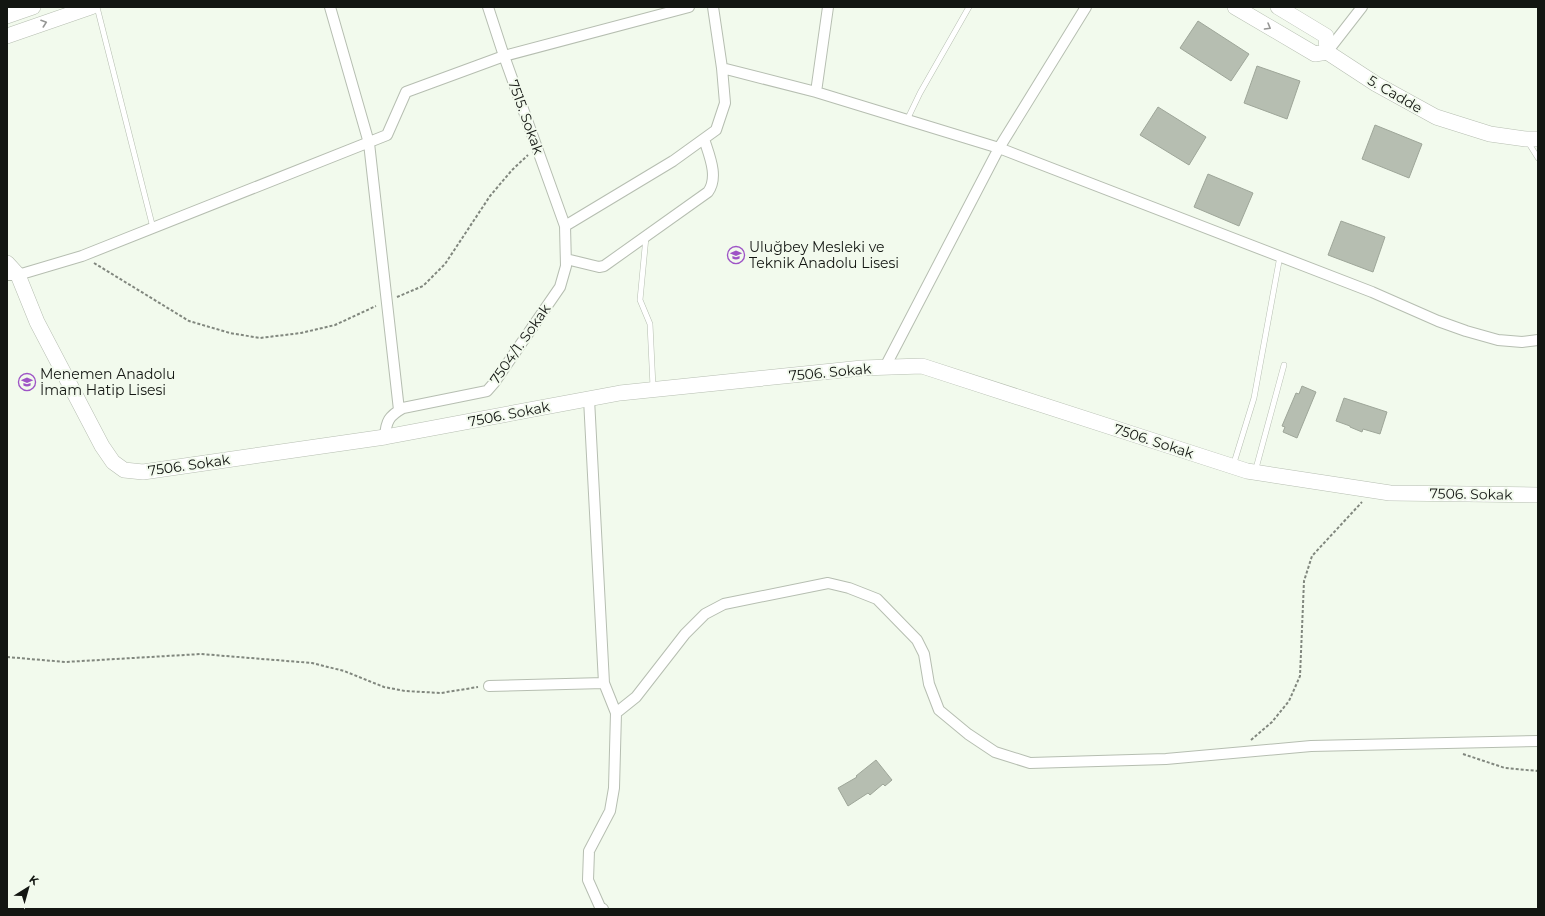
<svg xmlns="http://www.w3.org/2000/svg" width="1545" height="916" font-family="Montserrat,sans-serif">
<rect width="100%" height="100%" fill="#f2faed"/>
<!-- building -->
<path fill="#b6beb1" stroke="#9ea699" d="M1198,21L1249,54L1231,81L1180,48Z
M1257,66L1300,81L1287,119L1244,103Z
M1158,107L1206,137L1189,165L1140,135Z
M1375,125L1422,144L1409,178L1362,159Z
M1208,174L1253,193L1239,226L1194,207Z
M1341,221L1385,237L1373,272L1328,255Z
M1302,386L1316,392L1297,438L1283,432L1285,427L1282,426L1296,393L1299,394Z
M1344,398L1387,412L1380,434L1363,429L1362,432L1350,427V426L1336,421Z
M876,760L892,780L885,786L883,784L870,795L868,793L848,806L838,788L857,777L856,776Z"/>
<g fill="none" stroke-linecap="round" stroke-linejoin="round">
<!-- lane casing -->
<g stroke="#b6beb1" stroke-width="6">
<path id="lane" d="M97,7L153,228
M907,120L920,93L969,7
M1528,142L1538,158
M646,237L640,300L650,324L653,387
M1233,466L1254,398L1280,256
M1255,472L1284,365"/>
</g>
<!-- street casing -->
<g stroke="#b6beb1" stroke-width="12">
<path id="street" d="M330,7L369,143L399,410
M1327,52L1362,7
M722,68L816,92L999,148L1372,292L1438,321L1466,331L1498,340L1522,342L1538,340
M816,92L828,7
M565,226L673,161L716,130L725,103L722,68L713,7
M566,259L599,267L604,266L708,192C719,177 709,155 704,139
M7,275H18L82,256L387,135L406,92L504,56L689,7
M885,367L999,148L1086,7
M589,399L604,683L616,713L614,788L610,811L589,851L588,880L600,907L603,909
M385,437C386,421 389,416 403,408L487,391L494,383L560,287L566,266L565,226L504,56L488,7
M489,686L604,683
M616,713L636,697L685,634L705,614L724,604L828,583L849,588L877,599L917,640L924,654L929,684L939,710L968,734L995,752L1030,763L1166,759L1311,746L1538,741"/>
</g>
<!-- secondary casing -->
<g stroke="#b6beb1" stroke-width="16">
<path id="secondary" d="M1235,7L1315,54L1327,52
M1278,7L1326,36L1327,52
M7,16L33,7
M7,36L91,7
M1327,52L1376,84L1436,117L1490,134L1526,139H1538
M7,263L18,275L37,322L102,446L113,462L124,470L143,472L385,437L620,393L862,368L922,366L1247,471L1390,493L1538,495"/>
</g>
<!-- path -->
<path stroke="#81877e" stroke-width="2" stroke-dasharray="3 2" stroke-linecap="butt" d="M94,263L189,321L230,333L260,338L301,333L335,325L376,306
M397,297L423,286L445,264L490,196L512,170L528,155
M7,657L65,662L201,654L312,663L344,671L384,687L405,691L441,693L478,687
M1251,740L1272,722L1289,701L1300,676L1304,581L1312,556L1362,502
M1463,754L1505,768L1538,771"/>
<!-- lane -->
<use href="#lane" stroke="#fff" stroke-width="5"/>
<!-- street -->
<use href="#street" stroke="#fff" stroke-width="10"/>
<!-- secondary -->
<use href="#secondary" stroke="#fff" stroke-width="15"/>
</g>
<!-- one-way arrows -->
<defs><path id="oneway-chevron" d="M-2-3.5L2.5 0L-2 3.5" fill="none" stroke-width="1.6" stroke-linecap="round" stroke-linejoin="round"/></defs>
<g stroke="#959694">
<use href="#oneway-chevron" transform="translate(44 23) rotate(-19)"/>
<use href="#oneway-chevron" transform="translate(1268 27) rotate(30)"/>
</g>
<!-- icons -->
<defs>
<g id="school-ring" transform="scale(0.9)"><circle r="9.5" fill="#f2faed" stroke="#9e54c6" stroke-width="1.5"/><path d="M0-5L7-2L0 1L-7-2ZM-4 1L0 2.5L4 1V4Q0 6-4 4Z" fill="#9e54c6"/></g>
</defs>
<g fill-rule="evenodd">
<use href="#school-ring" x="736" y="255"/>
<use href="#school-ring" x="27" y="382"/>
</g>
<g text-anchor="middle" stroke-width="4" stroke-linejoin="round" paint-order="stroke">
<!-- street labels -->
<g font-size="14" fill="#131612" stroke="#f2faed">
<text transform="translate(1395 94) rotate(30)" y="5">5. Cadde</text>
<text transform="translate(526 117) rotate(70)" y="5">7515. Sokak</text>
<text transform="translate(520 344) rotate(-55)" y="5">7504/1. Sokak</text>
<text transform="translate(830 372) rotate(-5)" y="5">7506. Sokak</text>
<text transform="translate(509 414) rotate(-11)" y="5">7506. Sokak</text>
<text transform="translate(1154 441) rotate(18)" y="5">7506. Sokak</text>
<text transform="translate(189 465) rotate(-8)" y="5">7506. Sokak</text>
<text transform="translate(1471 494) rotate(1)" y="5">7506. Sokak</text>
</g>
<!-- poi labels -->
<g font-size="14" fill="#131612" stroke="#f2faed" text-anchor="start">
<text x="749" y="252">Uluğbey Mesleki ve<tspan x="749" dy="16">Teknik Anadolu Lisesi</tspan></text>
<text x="40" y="379">Menemen Anadolu<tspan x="40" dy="16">İmam Hatip Lisesi</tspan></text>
</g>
</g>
<!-- border -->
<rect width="1545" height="916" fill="none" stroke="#131612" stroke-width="16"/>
<!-- north arrow -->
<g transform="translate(28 888) rotate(37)" stroke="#f2faed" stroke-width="3" paint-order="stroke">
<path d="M0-3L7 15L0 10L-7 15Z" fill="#131612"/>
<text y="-6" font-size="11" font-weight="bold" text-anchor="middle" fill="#131612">K</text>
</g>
</svg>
